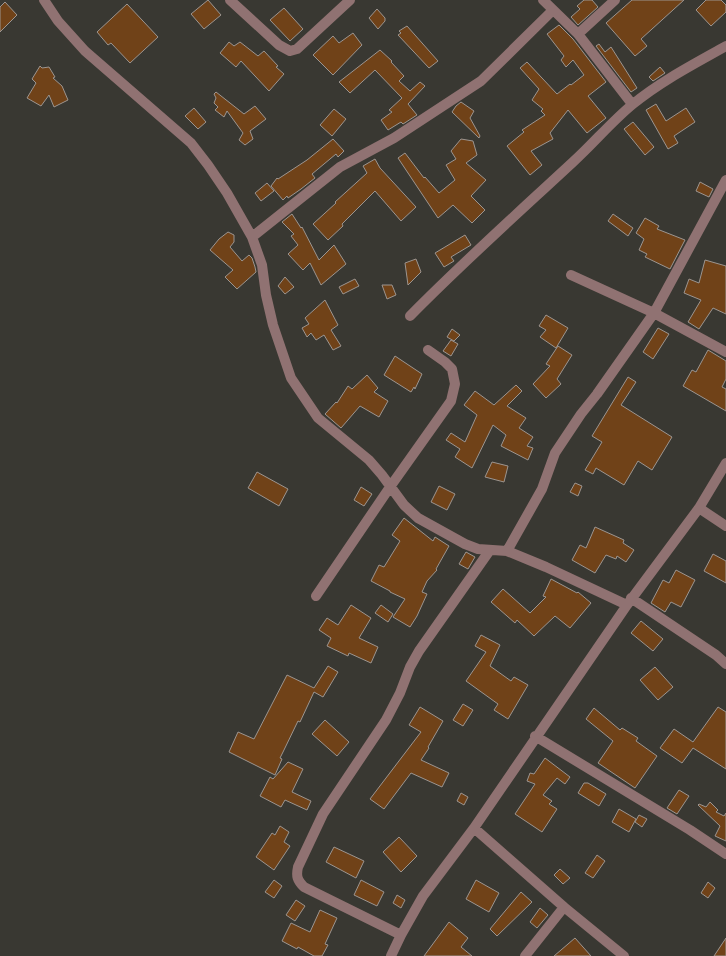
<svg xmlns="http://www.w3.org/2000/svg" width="726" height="956" font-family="'DejaVu Sans',sans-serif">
<rect width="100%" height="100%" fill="#393832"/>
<!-- building -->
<path fill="#704218" stroke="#9c9590" d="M208,0L221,15L204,29L191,14Z
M584,0H592L598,7L578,25L571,17L580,9L577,6Z
M632,0H684L641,39L647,46L635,56L606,23Z
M706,0H721L726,5V12L711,26L696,10Z
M5,2L17,15L0,32V7Z
M127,4L158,37L130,63L111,43L108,45L97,32Z
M284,8L303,29L290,41L270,20Z
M377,9L385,18V21L378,29L369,18Z
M559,25L573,39L606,82L588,96L606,118L587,133L568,110L550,133L553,139L531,151L542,165L530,175L507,146L524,132L522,130L545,115L541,111L543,109L532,100L539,89L520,68L527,62L557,94L570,84L571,85L584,75L573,60L566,67L561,60L564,56L547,34Z
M407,26L438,61L429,68L398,35L401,33L399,31Z
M353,33L362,45L333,75L313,55L333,36L339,43Z
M229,42L234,46L240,42L258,56L264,51L278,66L276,67L284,74L269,91L241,61L236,67L220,53Z
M599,44L605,52L611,47L637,88L631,92L596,46Z
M380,50L392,61L391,62L404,76L399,81L410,91L420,82L425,86L408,104L417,115L403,124L401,122L388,130L381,120L392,112L389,110L402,98L375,70L350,93L339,82Z
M40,66L42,68L49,67L55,77L53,78L62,86L68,100L54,107L49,95L41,106L27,98L36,83L32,79Z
M660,67L665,73L653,81L649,77Z
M216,92L244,114L255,106L266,119L250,131L253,139L245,145L239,140L243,133L227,111L224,117L215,110L218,107L214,103L216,98L214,94Z
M461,102L474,111L470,118L480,136L479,138L452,112L456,106Z
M656,104L666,121L686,108L695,122L674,136L678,143L668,149L646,110Z
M194,108L206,122L198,129L185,116Z
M334,109L346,119L332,136L320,125Z
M633,122L654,147L645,155L624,129Z
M333,139L344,151L338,157L336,154L312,174L315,178L301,189L288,198L287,196L283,200L271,186L277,178L278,179L307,160Z
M461,139L473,141L477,155L466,163L486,180L471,196L485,210L472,223L453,205L438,218L398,158L405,153L424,178L425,177L439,193L455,180L446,165L456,159L451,151Z
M375,159L380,168L416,207L401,221L375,191L342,224L343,226L328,240L313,224L336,203L335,202L367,173L363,166Z
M700,182L713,189L709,197L696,191Z
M267,183L274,191L261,201L255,193Z
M292,214L301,228L302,227L319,260L334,245L346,264L321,285L310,263L303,270L288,254L298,245L291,236L294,234L282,222Z
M613,214L633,228L628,236L608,221Z
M645,218L659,226L657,229L685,240L670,269L645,257L647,254L639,250L644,239L636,233Z
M228,232L234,235V242L230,247L242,261L249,255L252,258L255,267L256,272L237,289L225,277L233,270L210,250L219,239Z
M465,235L471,245L451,257L454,261L444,267L435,253Z
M416,259L421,272L408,285L405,263Z
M705,260L726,266V314L713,308L699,329L688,322L701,300L684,293L689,279L699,283Z
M285,277L294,287L285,294L278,286Z
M355,279L359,286L343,294L339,287Z
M382,285H392L396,295L387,299Z
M325,300L338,325L331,330L341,346L333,350L324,335L316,340L311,333L307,337L302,328L309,324L305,318Z
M546,315L568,328L556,348L540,337L546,330L539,326Z
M658,328L669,334L653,359L643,352Z
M452,329L460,335L454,341L447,337Z
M451,340L458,344L451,356L443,351Z
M558,346L572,355L557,379L561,384L546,398L533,384L550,366L546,364Z
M708,350L726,361V379L722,387L726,389V411L683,386L692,370L696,372Z
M395,356L422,374L415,389L414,387L411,392L384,375Z
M367,375L378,388L374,392L388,401L379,417L360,406L341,428L325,414L336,402L337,403L348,386L352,389Z
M628,377L636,382L621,405L672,437L652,470L638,461L624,485L596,468L593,474L585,470L602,442L592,436Z
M516,385L522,391L507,406L526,418L519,428L533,437L527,446L533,448L528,460L501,446L506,435L493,425L472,468L455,457L460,449L446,440L451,433L465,442L477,415L464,405L475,391L494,405Z
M492,462L508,466L504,482L485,477Z
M257,472L288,489L279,506L248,488Z
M575,483L582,486L578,496L570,492Z
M439,486L455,494L447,510L431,502Z
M361,487L372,494L364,506L354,500Z
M404,518L433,541L435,537L449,546L436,569L437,570L427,581L422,592L427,594L417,616L410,627L393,617L405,599L390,592V591L371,581L379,565L384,567L400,541L392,535Z
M595,527L624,540L623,543L634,550L626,562L617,556L616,559L606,555L595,573L572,560L580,545L586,548Z
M466,552L475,557L468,569L459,564Z
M713,554L726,561V583L704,571Z
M676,570L695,580L681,607L671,602L665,612L651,603L663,580L669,583Z
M551,579L577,593L578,592L591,603L570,628L555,616L534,636L517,620L515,623L491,602L503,589L530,613L546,597L543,596Z
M351,605L371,618L359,638L378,647L371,663L349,653L348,656L327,646L331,638L319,630L327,618L338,625Z
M381,605L393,614L388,622L375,613Z
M641,621L663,639L653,651L631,633Z
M481,635L500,645L490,666L511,681L514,677L528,685L508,719L494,710L498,704L466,681L486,652L475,646Z
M328,666L338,672L323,697L314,692L300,722L298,721L283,752L280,758L282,759L275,775L229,752L238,732L254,739L287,675L314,688Z
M655,667L673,687L658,700L640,680Z
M463,704L473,710L463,726L453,720Z
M420,707L443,721L428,747L429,748L421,760L449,773L442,787L411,773L384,809L370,799L421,732L409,725Z
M718,707L726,712V769L693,748L682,763L660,748L674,729L693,742Z
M594,708L620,730L622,728L638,738L636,741L657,756L635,788L598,763L613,741L586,719Z
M325,720L349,742L337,756L312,734Z
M545,758L570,777L565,784L557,778L543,795L552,801L549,804L557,809L542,832L515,814L535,784L527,781L530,773L534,774Z
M288,762L303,769L292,792L311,801L307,810L285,800L281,807L260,796L270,777L273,779Z
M584,783H588L606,794L599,806L578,793Z
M679,790L689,796L677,814L667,808Z
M461,793L468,797L464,805L457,801Z
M710,802L718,810L716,812L724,816L726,813V841L715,836L720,826L698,805L699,804L706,807Z
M619,809L636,819L629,832L612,822Z
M639,815L647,819L642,827L635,822Z
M280,826L289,832L284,842L290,846L274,870L256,857L272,833L275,835Z
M399,837L417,856L401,872L383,852Z
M334,847L364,861L356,878L326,862Z
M597,855L605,861L593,878L585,873Z
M560,869L570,878L563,884L554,875Z
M274,880L282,886L274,898L265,892Z
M361,880L384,892L377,906L354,895Z
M476,880L499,893L489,912L466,899Z
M708,882L715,888L708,898L701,893Z
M521,892L532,902L497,936L490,929Z
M397,895L405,900L401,908L393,903Z
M296,900L305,906L295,921L286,915Z
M540,908L548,915L537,928L530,922Z
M320,910L337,918L325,944L328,945L322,956H314L298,947L297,949L282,941L291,923L310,932Z
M449,922L468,938L461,947L472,956H424Z
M575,938L591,956H554Z
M726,938V956H714Z"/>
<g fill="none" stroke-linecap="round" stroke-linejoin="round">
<!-- minor -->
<path stroke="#907272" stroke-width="10" d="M44,0L58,21L85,51L191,143L208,165L227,193L252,237L262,265L266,295L273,325L291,378L318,418L369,460L382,475L404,505L418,518L465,544L478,549L507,551L546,567L627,605
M230,0L279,45L290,51L297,49L350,0
M543,0L578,34L632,104
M578,34L615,0
M252,237L340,167L394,138L481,81L553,10
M571,275L654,313L726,352
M410,316C462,263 518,213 573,162C593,144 611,122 633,104C661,81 694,64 726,46
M699,508L726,526
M507,551L542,489L555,453L581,414L597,394L654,313L726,180
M316,596L390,487L451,401L455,384L452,369L445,362L428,350
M631,598L716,655L726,664
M535,736L690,830L726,854
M474,828L564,907L624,956
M401,935L304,887C297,880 296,876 298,867L323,814L386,720L400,693L410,667L419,651L490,550
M391,956L401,935L423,896L474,828L627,605L699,508L726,463
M525,956L564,907"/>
</g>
</svg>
